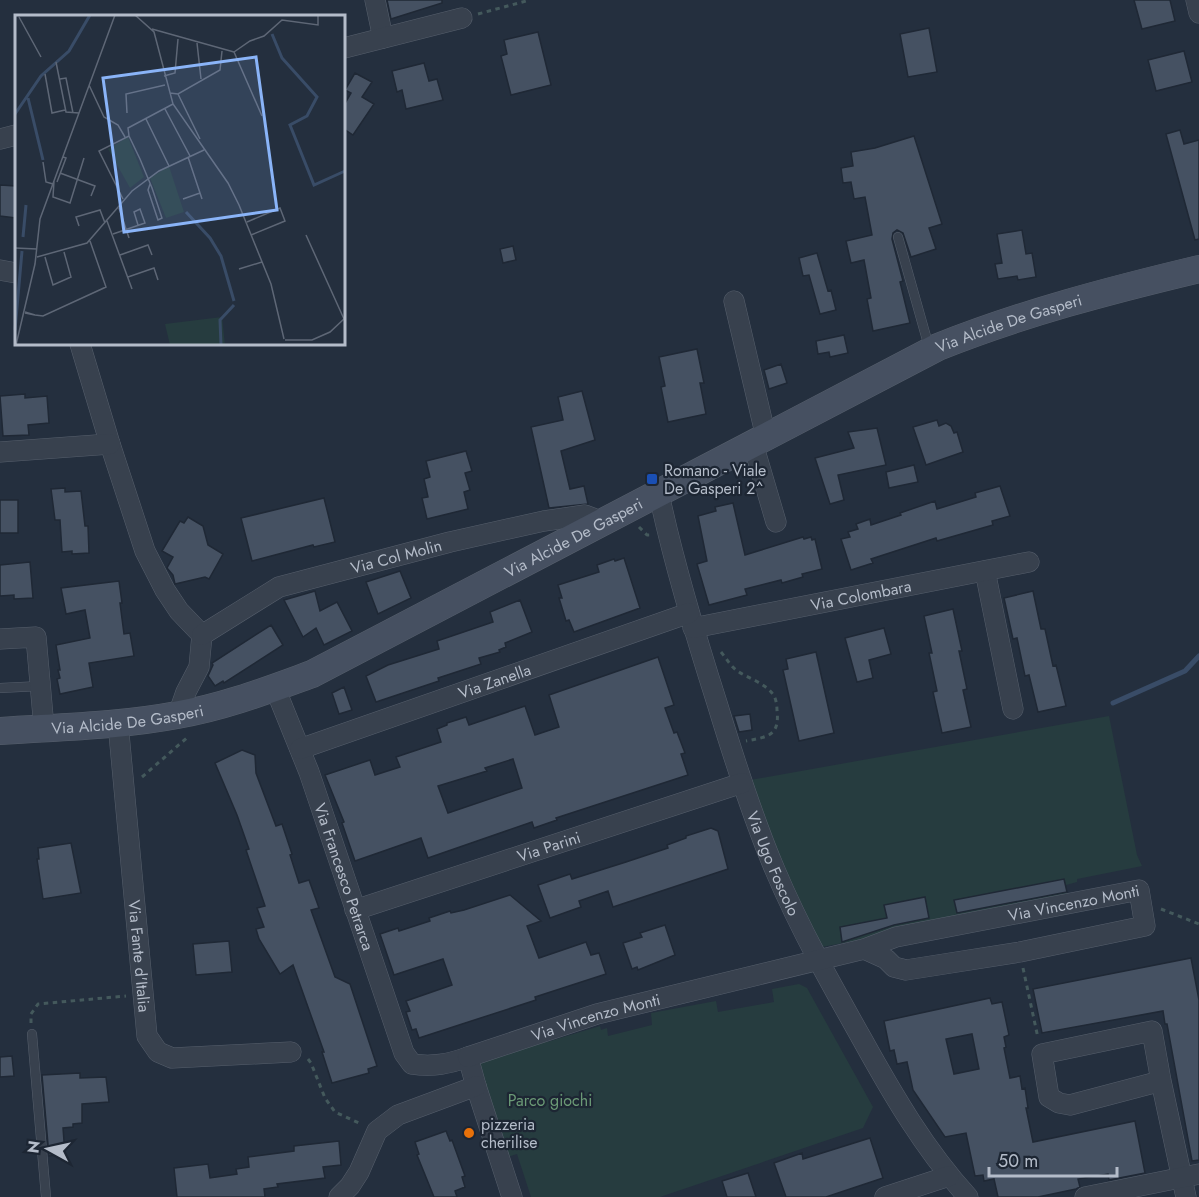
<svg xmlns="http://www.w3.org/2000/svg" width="1199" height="1197" font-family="Jost,sans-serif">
<rect width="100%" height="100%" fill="#242f3e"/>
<!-- green -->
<path fill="#263c3f" d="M1109,716L1137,855L1142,866L1077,879V882L1066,885L1068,900L822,947L818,946L745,781Z
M799,984L807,988L873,1107L863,1128L660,1197H531L517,1154L501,1159L474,1065L545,1040L547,1042L600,1026L601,1030L607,1028L608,1036L652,1025L651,1013L716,1001L718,1012L774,1002L772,989Z"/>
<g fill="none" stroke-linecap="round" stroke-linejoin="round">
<!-- stream -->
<path stroke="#394c67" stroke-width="5" d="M1113,703L1185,671L1199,656"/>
</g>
<!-- building -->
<path fill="#455162" stroke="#1f2835" stroke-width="1.5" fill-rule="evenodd" d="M387,0H442V3L391,19Z
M1134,0H1170L1175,21L1142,29Z
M929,28L937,72L908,77L900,34Z
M538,32L551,85L511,95L501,56L507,54L504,40Z
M1184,51L1192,82L1156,91L1148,60Z
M424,63L429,81L437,79L443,100L406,109L402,90L397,92L392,71Z
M355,73L372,82L362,97L374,104L353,135L344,129V105L351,93L345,90Z
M1180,130L1184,144L1199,140V239L1195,240L1166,134Z
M914,136L942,224L929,228L936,249L911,257L903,233L897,230L893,233L892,239L903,281L900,282L910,323L873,331L867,299L871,298L864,260L851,263L846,241L872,235L865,197L854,199L851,182L843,183L841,168L853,166L851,152L875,148Z
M0,185L16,186V218L0,216Z
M1022,230L1026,254L1032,253L1036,277L1018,280L1017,276L998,279L995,264L1002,263L997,234Z
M513,246L516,260L503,263L500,249Z
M817,253L828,291L831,290L836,310L820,314L809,275L803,276L799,258Z
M844,335L848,353L830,357L829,352L818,354L816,341Z
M697,349L704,383H700L706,414L668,422L661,387L665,386L659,357Z
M781,364L787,383L769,389L764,370Z
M582,391L595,440L561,451L570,489L584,486L588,504L549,508L531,427L563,420L558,397Z
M25,394V398L47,396L49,423L28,425L29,435L3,436L0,396Z
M937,420L939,426L946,423L951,426L954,433L957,432L963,452L926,465L913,427Z
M877,428L886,465L838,475L844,500L830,504L815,458L854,448L848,432Z
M466,451L472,471L465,473L470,490L464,492L468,509L427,519L422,498L428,497L424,479L430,477L426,461Z
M914,465L918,482L889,488L886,472Z
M1000,486L1010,516L992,521L993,525L937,541L936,538L871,559L873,563L851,570L841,539L850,537L848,532L858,529L856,524L870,519L871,525L901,515L900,513L935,501L937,509L976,497L975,493Z
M65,488V492L81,491L85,526H88L89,553L72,554V551L62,552L60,520H55L51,489Z
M324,498L335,542L314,547L313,545L252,561L241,518Z
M0,500H18V533H0Z
M733,503L745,555L803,537L804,539L811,537L812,540L815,539L822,569L802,574L803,577L782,583L781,580L745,589L747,595L709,605L697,564L707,561L698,516L716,511L715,507Z
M188,517L203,526L208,545L223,554L209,579L205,577L175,584L173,575L167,568L173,557L162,551L180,521L184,523Z
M624,558L640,608L574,632L569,620L566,621L559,598H562L558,585L599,572L597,565L614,559L615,561Z
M30,562L33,598L14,599V595L0,596V565Z
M400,571L411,598L378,614L366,582Z
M119,581L122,603H120L124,634L130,633L134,656L89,663L93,687L60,694L57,679L60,678L58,670H60L56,645L90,638L85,610L66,614L61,588Z
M315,591L320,611L337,602L352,631L324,645L316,628L303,637L284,600Z
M1033,591L1041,629H1045L1053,666L1056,665L1066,706L1038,712L1029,675L1025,676L1017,638L1013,639L1004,598Z
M520,600L532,632L505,643L506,647L499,650L500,652L479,658L481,664L438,678L439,681L376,702L366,676L388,665L439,649L437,641L493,622L490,612Z
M953,609L962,651H959L967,689L963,690L971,727L942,733L933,692L937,691L929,653H932L924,616Z
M271,625L283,645L224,683L223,681L215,686L208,676L213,665L212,663Z
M884,628L891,654L869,660L873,678L857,682L845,638Z
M816,652L834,733L799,741L783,670L788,669L786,659Z
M658,657L674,705L665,708L674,733L677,732L685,753L681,754L688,775L556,818L557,820L534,828L532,822L428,858L421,838L355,861L342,823L344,822L325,775L370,760L375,775L400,767L396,757L441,742L437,729L447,725V723L466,717L469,725L525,706L535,735L559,727L549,695ZM513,759L522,788L448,813L438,786L487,771L485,768Z
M344,687L352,710L339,714L332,693Z
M750,714L752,730L739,732L734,716Z
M242,750L255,755L256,773L276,826L282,824L292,854L290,855L299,883L309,880L319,908L311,910L335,977L350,984L377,1066L368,1069L369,1073L332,1083L322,1052H324L293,965L280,974L259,939L256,929L264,927L257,908L265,906L246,850L249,849L237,815L215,763Z
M711,828L718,831L728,869L613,907L608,891L579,901L581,907L550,918L538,885L570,874L572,879L626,862L668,848L667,845L686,838V836Z
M71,843L81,893L43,899L37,859H39L38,848Z
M1064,879L1067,892L957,913L954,900Z
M510,895L541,921L527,926L539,958L586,942L591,955L599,953L606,974L535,997L536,1000L419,1038L416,1029L412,1030L406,1012L410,1011L406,1001L452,985L443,959L394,975L380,934L398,928L399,931L430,921L429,918L450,911L451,913L464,910Z
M925,897L929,918L894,925L842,942L840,927L887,918L884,905Z
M665,925L675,955L638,970L637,967L632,969L623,943L642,937L640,933Z
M229,941L232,972L196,975L193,944Z
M1191,958L1199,1000V1160L1192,1161L1167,1024H1165L1163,1011L1042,1033L1033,989Z
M990,998L992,1004L1002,1002L1009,1035L1004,1037L1006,1047L1004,1048L1010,1078L1020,1076L1022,1089L1025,1088L1028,1108H1026L1033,1142L1135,1121L1145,1173L1109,1180L1108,1174L1078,1179L1080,1187L1076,1189L1038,1197H998L994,1179L984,1181L983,1175L975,1176L966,1133L945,1137L913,1090L907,1062L897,1064L894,1050L890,1051L884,1021ZM972,1034L979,1069L954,1074L946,1039Z
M12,1056L14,1076L0,1077V1057Z
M80,1073V1078L106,1077L109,1102L82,1104V1123L73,1124V1127L63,1128L65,1154L49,1156L42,1075Z
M446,1131L450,1141L452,1140L465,1176L462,1177L465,1187L455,1191L457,1197H434L417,1155L419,1154L415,1142Z
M870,1138L883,1178L826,1197H786L774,1163L802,1153L803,1159Z
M339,1141L341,1165L323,1167L325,1178L277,1184L278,1187L264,1189L265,1197H177L174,1168L208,1164L210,1178L237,1174L236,1169L249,1167L248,1157L294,1151V1146Z
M748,1173L756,1197H727L722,1181Z"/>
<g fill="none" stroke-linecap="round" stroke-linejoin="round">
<!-- lane casing -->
<g stroke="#565f6c" stroke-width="10">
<path id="lane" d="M898,237L929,347
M0,688L41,686
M32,1034L46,1197"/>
</g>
<!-- street casing -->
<g stroke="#565f6c" stroke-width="21">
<g id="street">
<path d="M375,0L383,38"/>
<path d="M1196,0L1199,13"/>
<path d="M344,48L462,18"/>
<path d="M0,139L16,135"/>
<path d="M0,270L16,273"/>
<path d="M734,301L766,437"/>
<path d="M80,344L110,444L145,551L165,590L179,611L202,635L199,667L186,692L178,715"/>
<path d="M753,444L776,522"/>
<path d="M0,452L110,444"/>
<path id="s1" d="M659,494C674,565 695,634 717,703C734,759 752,816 775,870C800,929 831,984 862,1039C893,1095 925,1150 968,1197"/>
<path d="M985,571L1013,709"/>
<path id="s2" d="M693,628L1029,562"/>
<path id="s3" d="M202,635L279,587L450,542L544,521L585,515L593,518L597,524"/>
<path d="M0,639L36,637L44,728"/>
<path id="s4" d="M275,688L309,772L404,1053L412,1064C433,1067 449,1064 468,1057L476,1086L512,1197"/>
<path id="s5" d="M118,723L147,1036L158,1052L172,1058L291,1052"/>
<path id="s6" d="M300,749L689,613"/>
<path id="s7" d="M355,910L742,783"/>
<path id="s8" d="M468,1057L597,1014L864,949L896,937L1139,890L1145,926L1020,952L906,970L894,967L886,959L864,949"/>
<path d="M1161,1081L1070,1105L1059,1103L1049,1097L1042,1054L1152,1031L1161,1081L1186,1197"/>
<path d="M339,1197L350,1186L359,1172L377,1131L398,1115L476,1086"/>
<path d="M885,1197L949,1176"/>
<path d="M1085,1197L1199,1174"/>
</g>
</g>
<!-- secondary casing -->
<g stroke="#565f6c" stroke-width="28">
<g id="secondary">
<path id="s9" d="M0,731C59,727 119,726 177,715C224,707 268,690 312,674L938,347C1023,313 1111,290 1199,269"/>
</g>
</g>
<!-- path -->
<path stroke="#44595c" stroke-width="3" stroke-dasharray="4.5 4.5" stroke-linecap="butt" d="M478,14L530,0
M639,527L647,535H650
M721,652C726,658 730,665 736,670C747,678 763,682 772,693C776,697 777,705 777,711C780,736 767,737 746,741
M142,777L189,736
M1161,909L1199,924
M1023,968L1038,1038
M31,1023V1014L38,1004L126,996
M308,1059L311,1063L325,1098L335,1112L361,1124"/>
<!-- lane -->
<use href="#lane" stroke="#38414e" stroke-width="9"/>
<!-- street -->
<use href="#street" stroke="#38414e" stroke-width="20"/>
<!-- secondary -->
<use href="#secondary" stroke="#465061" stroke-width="27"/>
</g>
<!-- markers -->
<rect fill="#1a4fb4" stroke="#1d2633" stroke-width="2" x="646" y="473" width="12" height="12" rx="3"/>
<circle fill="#e8710a" stroke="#1d2633" stroke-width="2" cx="469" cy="1133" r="6"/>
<g text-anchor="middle" stroke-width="4.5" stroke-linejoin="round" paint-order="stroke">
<!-- street labels -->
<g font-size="16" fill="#b4bcc9" stroke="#1d2633">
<text dy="6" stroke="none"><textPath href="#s9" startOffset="1100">Via Alcide De Gasperi</textPath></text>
<text dy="6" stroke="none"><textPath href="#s9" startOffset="614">Via Alcide De Gasperi</textPath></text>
<text dy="6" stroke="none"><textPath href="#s3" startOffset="212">Via Col Molin</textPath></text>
<text dy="6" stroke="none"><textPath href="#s2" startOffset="171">Via Colombara</textPath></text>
<text dy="6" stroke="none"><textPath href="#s6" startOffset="206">Via Zanella</textPath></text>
<text dy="6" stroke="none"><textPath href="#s9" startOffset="128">Via Alcide De Gasperi</textPath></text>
<text dy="6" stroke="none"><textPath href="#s7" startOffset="204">Via Parini</textPath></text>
<text dy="6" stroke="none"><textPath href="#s1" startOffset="387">Via Ugo Foscolo</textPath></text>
<text dy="6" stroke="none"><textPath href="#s4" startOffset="201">Via Francesco Petrarca</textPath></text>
<text dy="6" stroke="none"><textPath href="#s8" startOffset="626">Via Vincenzo Monti</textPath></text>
<text dy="6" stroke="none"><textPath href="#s5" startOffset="234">Via Fante d'Italia</textPath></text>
<text dy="6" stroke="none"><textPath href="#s8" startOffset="134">Via Vincenzo Monti</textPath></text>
</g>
<!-- poi labels -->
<g font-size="16" fill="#b4bcc9" stroke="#1d2633" text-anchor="start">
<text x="664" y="476">Romano - Viale<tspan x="664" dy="18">De Gasperi 2^</tspan></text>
<text x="481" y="1130">pizzeria<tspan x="481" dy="18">cherilise</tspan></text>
</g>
<!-- park labels -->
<g font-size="16" fill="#6b9a76" stroke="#1d2633">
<text x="550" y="1106">Parco giochi</text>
</g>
</g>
<!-- overview -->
<g transform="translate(15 15)">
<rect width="330" height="330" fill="#242f3e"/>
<path d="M113,122L129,162L115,173L93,134ZM154,151L169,197L151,203L135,163ZM207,302L210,330H155L150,309Z" fill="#263c3f"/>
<path fill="none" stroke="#394c67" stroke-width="3" d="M257,19L267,43L302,82L292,101L275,110L299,170L330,156M13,83L28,145M0,99L26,61L54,36L75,0M171,197L195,223L206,241L219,286M8,222L11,190M0,315L7,236M206,330L205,305L219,290"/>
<path fill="none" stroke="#5e6776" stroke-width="1.5" d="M120,0L139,17L158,89L213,168L224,190L256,269L269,324M4,2L26,42M137,14L219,37M182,28L186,64M219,37L235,26L249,21L267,5L303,10V0M219,37L247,101M41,47L51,97L64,98M30,59L37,98L50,95M149,61L160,58L163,24M45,64L51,63L58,98M74,70L89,102L103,110L110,122M155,78L163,79L205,55L207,36M163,79L185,124M150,94L175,141M112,98L111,79L150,70M131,104L154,151M114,121L125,144L137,173L147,203L143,205L133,175L135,169M173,142L187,184M28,147L31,167L38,169M45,158L80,171L76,181M39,166L38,182L55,188L69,143M42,167L51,143L48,142M108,184L84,136L114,121L113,113L158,89M168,184L185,178M104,193L114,223M92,206L117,274M232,207L265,193L270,206L236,220M64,211L61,202L85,195L90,208M98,219L130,208L125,194L119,197L123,210M291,220L329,304M0,233L22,234M105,240L133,230L137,240M22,242L72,228L117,176L144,156L189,135M30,242L38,270L56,262L49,237M224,254L247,247M113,262L139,253L143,265M10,298L20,300L10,297M20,300L28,301L91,272L75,226M270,325H297L315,317L330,303M1,330L20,249L25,204L100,0"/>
<path fill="#8ab4f8" fill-opacity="0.15" stroke="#8ab4f8" stroke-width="3" d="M241,42L262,195L109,217L88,63Z"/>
<rect width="330" height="330" fill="none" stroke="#b4bcc9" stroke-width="3"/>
</g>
<!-- north arrow -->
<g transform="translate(48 1149) rotate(278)" stroke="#1d2633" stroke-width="4.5" paint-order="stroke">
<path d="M0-4.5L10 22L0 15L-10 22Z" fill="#b4bcc9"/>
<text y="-9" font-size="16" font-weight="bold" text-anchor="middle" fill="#b4bcc9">N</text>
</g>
<!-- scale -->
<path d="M989 1167v9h128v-9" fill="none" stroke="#b4bcc9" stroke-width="3"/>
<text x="998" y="1167" font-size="18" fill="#b4bcc9" stroke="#1d2633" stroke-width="4.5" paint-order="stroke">50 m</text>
</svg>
